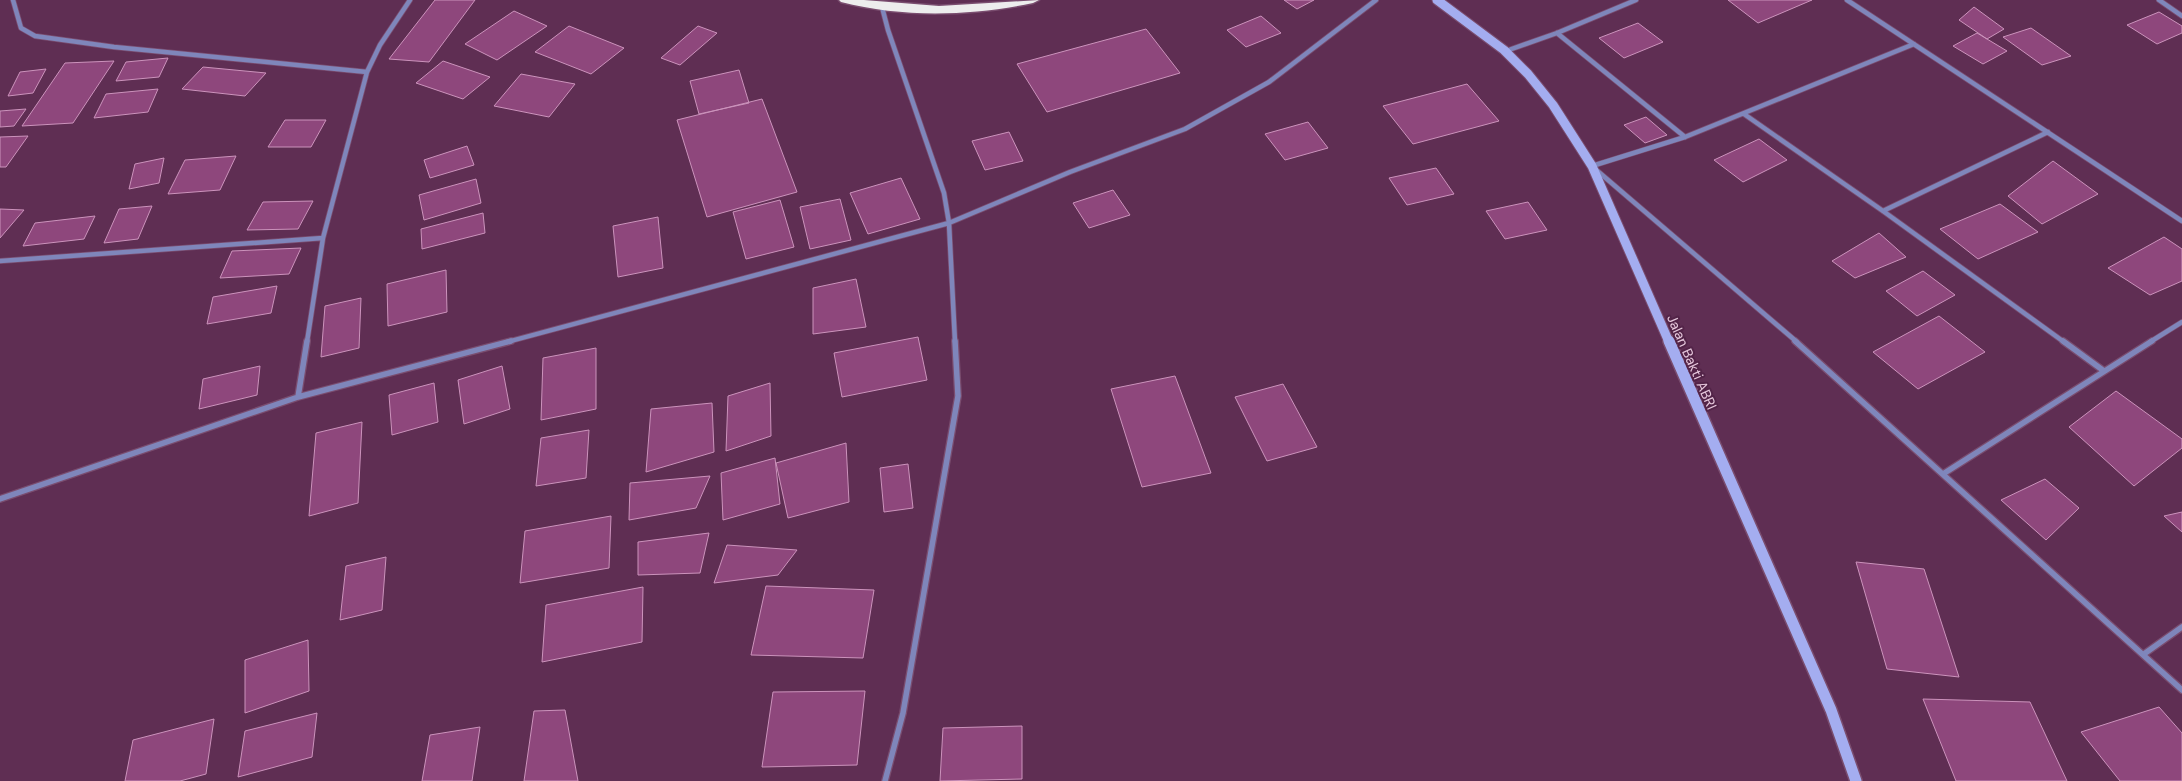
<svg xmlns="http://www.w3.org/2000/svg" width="2182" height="781" font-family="'DM Sans',sans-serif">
<rect width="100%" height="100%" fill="#5f2e53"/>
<!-- building -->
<path fill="#8e477c" stroke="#cc93bc" d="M435,0H475L429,62L389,59Z
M1284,0H1314L1297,9Z
M1728,0H1812L1758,23Z
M1974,7L2004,29L1987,39L1959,20Z
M514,11L547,26L497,60L465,44Z
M2159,12L2182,26V33L2157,44L2127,25Z
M1261,16L1281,33L1246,47L1227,30Z
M1638,23L1663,42L1624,58L1599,38Z
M569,26L624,48L591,74L535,52Z
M698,26L717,33L680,65L661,58Z
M2031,28L2071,56L2042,65L2003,37Z
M1146,29L1180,73L1047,112L1017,64Z
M1977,33L2007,51L1983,64L1953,46Z
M168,58L159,77L116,81L126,62Z
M114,61L73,123L22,126L65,63Z
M443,61L490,77L463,99L416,83Z
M203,67L266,73L245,96L182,89Z
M46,69L33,93L8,96L20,72Z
M739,70L749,103L699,114L690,81Z
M521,74L575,84L549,117L494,106Z
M1467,84L1499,121L1413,144L1383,106Z
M158,89L148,112L94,118L106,94Z
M762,99L797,192L707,217L677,120Z
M26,109L14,126L0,127V111Z
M1646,117L1667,135L1645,143L1624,125Z
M285,120H326L311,147H268Z
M1308,122L1328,148L1285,160L1265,134Z
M1009,132L1023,161L985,170L972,141Z
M28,136L6,167H0V137Z
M1759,139L1787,160L1743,182L1714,160Z
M467,146L474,165L430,178L424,160Z
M236,156L220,190L168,194L185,160Z
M164,158L159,183L129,189L135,164Z
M2053,161L2098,194L2042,224L2008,196Z
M1436,168L1454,194L1407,205L1389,178Z
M901,178L920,219L868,234L850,193Z
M476,179L481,203L424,220L419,195Z
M1113,190L1130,215L1089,228L1073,203Z
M840,199L851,240L810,249L800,207Z
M780,200L794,247L746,259L733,212Z
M313,201L298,229L247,230L263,202Z
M1528,202L1547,230L1505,239L1486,211Z
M2000,204L2038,232L1978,259L1940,229Z
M152,206L138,239L104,243L119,209Z
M0,209L24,210L0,238Z
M483,213L485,233L422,249L421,229Z
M95,216L84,239L23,246L35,223Z
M658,217L663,268L618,277L613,226Z
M1879,233L1906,257L1855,278L1832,261Z
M2164,237L2182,249V281L2150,295L2108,268Z
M301,248L289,274L220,278L232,251Z
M446,270L447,312L388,326L387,284Z
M1923,271L1955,295L1917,316L1886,291Z
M856,279L866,327L813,334V288Z
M277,286L271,313L207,324L213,297Z
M361,298L359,348L321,357L325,306Z
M1939,316L1985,352L1918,389L1873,352Z
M918,337L927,380L842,397L834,353Z
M596,348V409L541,420L543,358Z
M260,366L257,395L199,409L203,379Z
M502,366L510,409L464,424L458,380Z
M1175,376L1211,473L1142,487L1111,389Z
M434,383L438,422L392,435L389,395Z
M770,383L771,436L726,451L728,396Z
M1283,384L1317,447L1267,461L1235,397Z
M2116,391L2182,439V448L2134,486L2069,427Z
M712,403L714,452L646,472L651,409Z
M362,422L358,503L309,516L316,433Z
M589,430L586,478L536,486L541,438Z
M846,443L849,502L788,518L776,463Z
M775,458L780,504L723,520L721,473Z
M908,464L913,508L884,512L880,468Z
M710,476L696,508L629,520L630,483Z
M2045,479L2079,508L2046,540L2001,500Z
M2182,512V532L2164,516Z
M611,516L609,568L520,583L525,531Z
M709,533L700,573L638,575V542Z
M727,545L797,550L778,575L714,583Z
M386,557L382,610L340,620L346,566Z
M1856,562L1924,569L1959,677L1887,669Z
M766,586L874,590L863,658L751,655Z
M643,587L642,642L542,662L546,605Z
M308,640L309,691L245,713V660Z
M865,691L857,765L762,767L773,692Z
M1923,699L2030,702L2067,781H1956Z
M2159,707L2182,733V781H2120L2081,732Z
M565,710L578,781H524L534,711Z
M317,713L312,757L238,777L245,731Z
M214,719L206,774L180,781H125L133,740Z
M1022,726V779L940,781L943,728Z
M480,727L472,781H422L430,735Z"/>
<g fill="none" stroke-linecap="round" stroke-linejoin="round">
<!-- street-far1 casing -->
<g stroke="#7a4d6f" stroke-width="6">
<path id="street-far1" d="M13,0L21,28L35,36L114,47L367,72
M1847,0L2182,221
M2159,0L2182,16
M882,7L888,30L944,193L949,223L955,342
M1557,33L1685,137
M1506,51L1557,33L1636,0
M1744,114L1883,211L2064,342
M1592,166L1685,137L1914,44
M1594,168L1797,342
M1883,211L2048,132
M0,261L323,238
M307,342L323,238L367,72L380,45L410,0
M507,342L949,223L1070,172L1185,129L1269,82L1376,0
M2150,342L2182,322"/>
</g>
<!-- street casing -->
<g stroke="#7a4d6f" stroke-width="8">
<path id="street" d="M307,341L298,397L511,341
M1795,341L2182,690
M2063,341L2104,371
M1943,474L2152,341
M0,499L298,397
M2144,654L2182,627
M885,781L903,713L958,396L955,341"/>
</g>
<!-- secondary-far1 casing -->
<g stroke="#7a4d6f" stroke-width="11">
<path id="secondary-far1" d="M1437,0L1504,50L1528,74L1553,105L1592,166L1669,342"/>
</g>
<!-- secondary casing -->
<g stroke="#7a4d6f" stroke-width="14">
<path id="secondary" d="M1669,341L1831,710L1856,781"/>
</g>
<!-- highway casing -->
<g stroke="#7a4d6f" stroke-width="3">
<path id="highway" d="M839,0H864L939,6L1039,0L1033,3C971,16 903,18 841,2Z"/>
</g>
<!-- street-far1 -->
<use href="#street-far1" stroke="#7f86bb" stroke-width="4.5"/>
<!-- street -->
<use href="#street" stroke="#7f86bb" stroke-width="5.5"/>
<!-- secondary-far1 -->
<use href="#secondary-far1" stroke="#a4adf0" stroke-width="9"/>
<!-- secondary -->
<use href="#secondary" stroke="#a4adf0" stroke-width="11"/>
<!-- highway -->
<use href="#highway" fill="#ededed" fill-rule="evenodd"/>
</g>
<g text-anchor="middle" stroke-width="4" stroke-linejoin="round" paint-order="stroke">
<!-- street labels -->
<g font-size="14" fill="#e7c9dd" stroke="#532448">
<text transform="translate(1692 362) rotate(66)" y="5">Jalan Bakti ABRI</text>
</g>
</g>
</svg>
